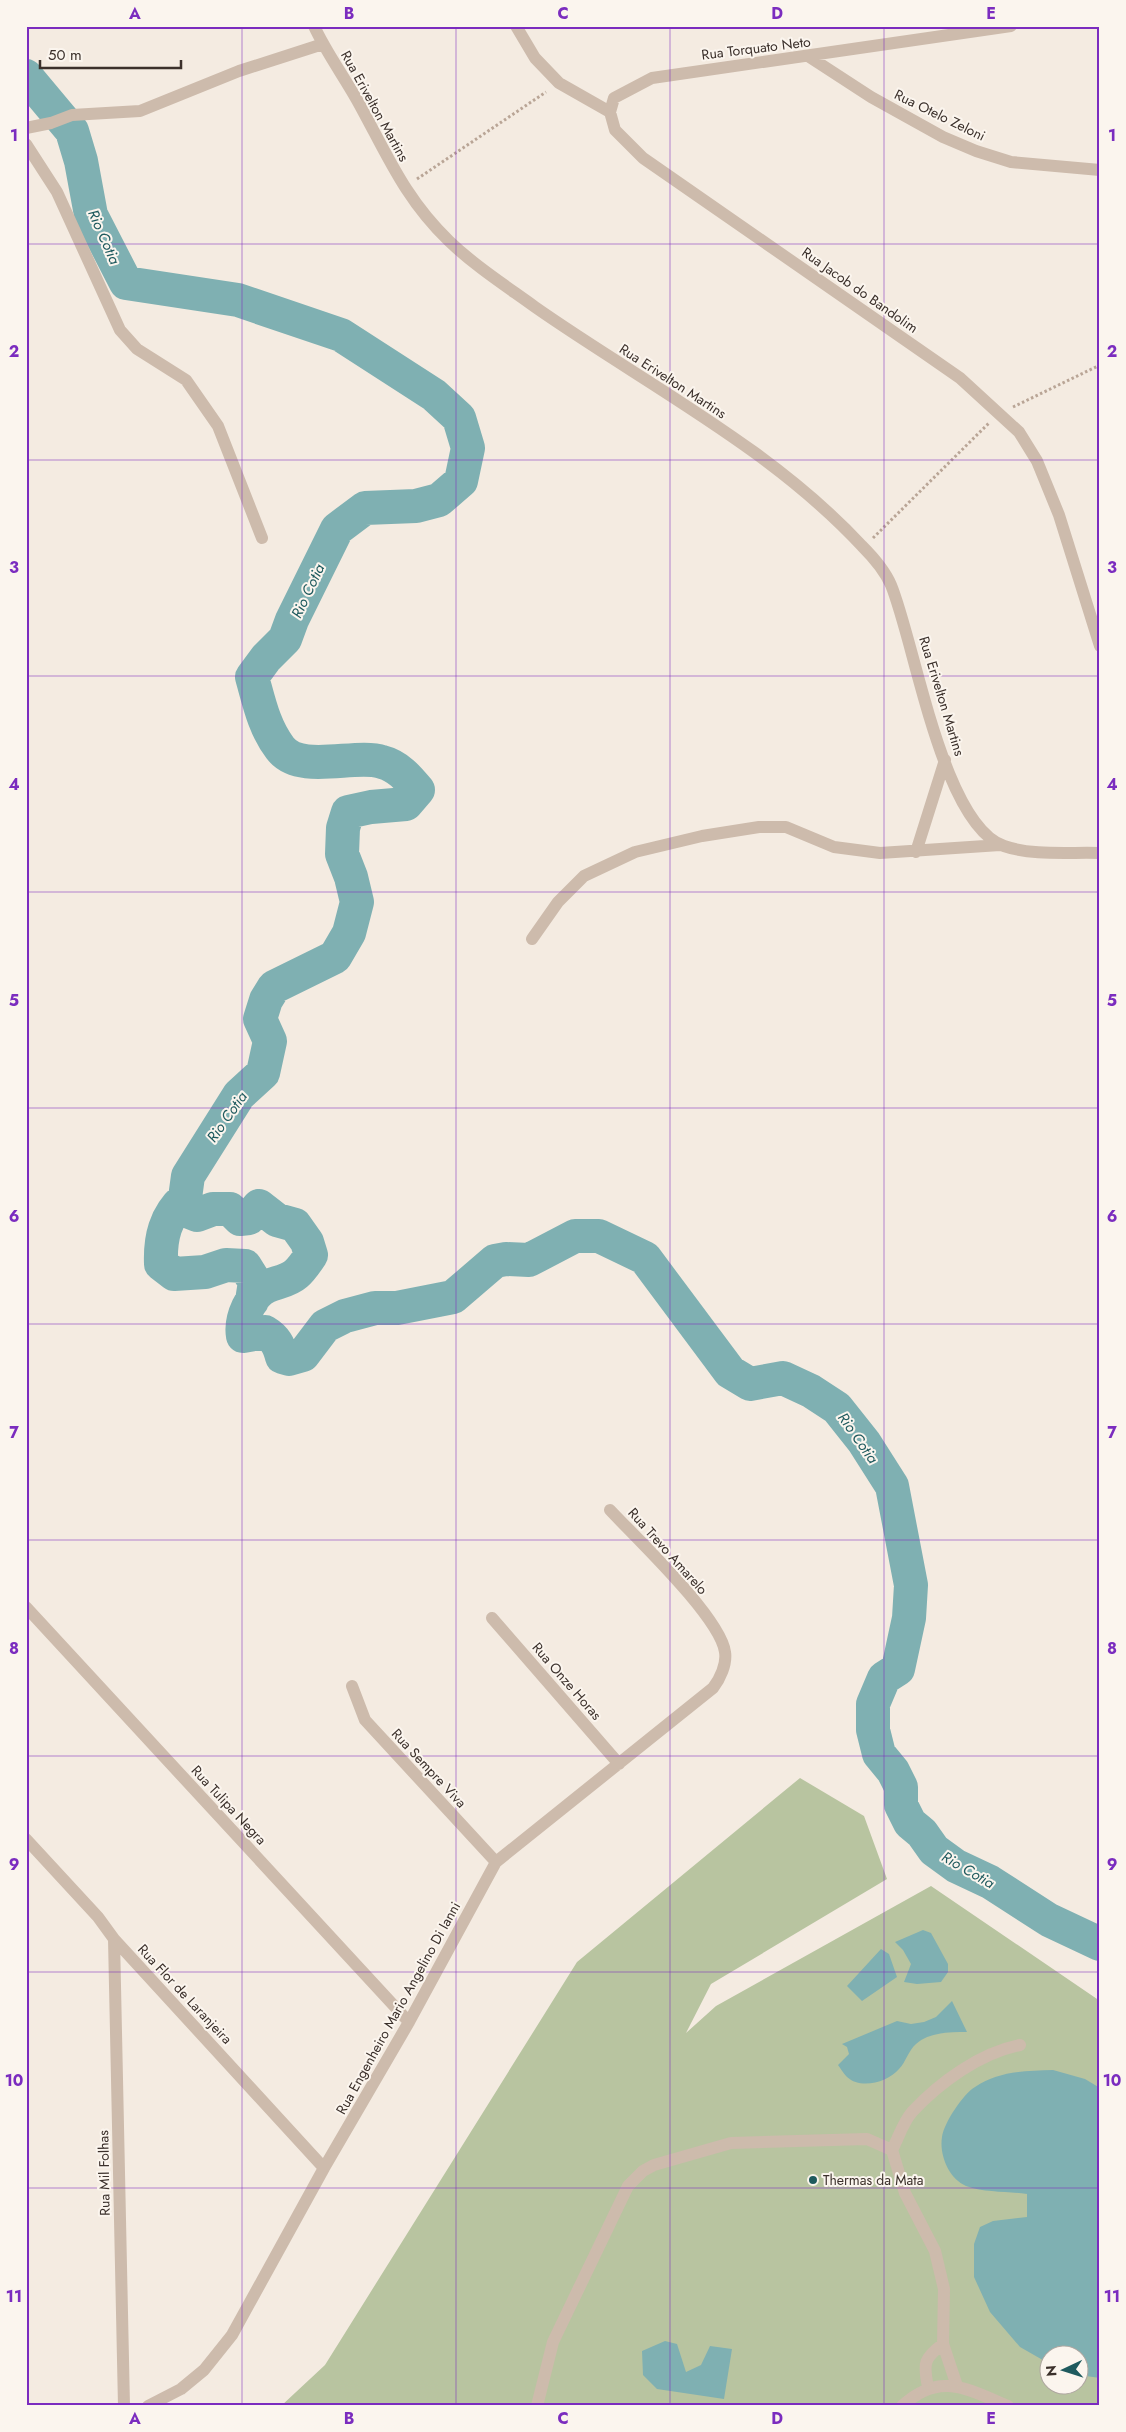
<svg xmlns="http://www.w3.org/2000/svg" width="1126" height="2432" font-family="Jost,sans-serif">
<rect width="100%" height="100%" fill="#f4ebe1"/>
<!-- green -->
<path fill="#b8c4a0" fill-rule="evenodd" d="M800,1778L864,1816L887,1879L711,1984L686,2033L716,2006L931,1886L1100,2001V2406H281L325,2365L577,1962ZM1048,2354H1078V2384H1048Z"/>
<!-- water -->
<path fill="#7fb0b2" d="M923,1930L931,1933L948,1964V1972L941,1982L917,1984L904,1982L911,1964L903,1950L895,1942Z
M881,1949L889,1954L897,1977L862,2001L847,1986Z
M952,2001L967,2032C951,2032 929,2032 916,2044C908,2051 906,2062 899,2069C888,2082 861,2090 847,2077C844,2074 841,2069 838,2065L849,2054L847,2047L842,2044L897,2021L911,2024L924,2022L936,2017Z
M1053,2070L1085,2079L1100,2088V2378L1079,2375L1078,2354H1048V2363L1020,2347L990,2312L974,2277V2244L980,2227L993,2221L1027,2217V2194C1007,2191 986,2193 966,2186C949,2179 939,2155 942,2137C944,2123 963,2094 975,2087C999,2071 1025,2071 1053,2070Z
M665,2341L677,2344L686,2372L701,2365L710,2346L732,2349L724,2399L657,2389L643,2375L642,2351Z"/>
<g fill="none" stroke-linecap="round" stroke-linejoin="round">
<!-- river -->
<path stroke="#7fb0b2" stroke-width="34" d="M26,76L72,131L81,161L91,215L126,283L238,300L341,335L434,395L459,418L468,448L461,481L439,500L416,506L365,508L337,529L292,620L285,639L266,658L252,677C259,702 264,727 280,748C300,775 356,753 382,762C398,766 408,778 418,790L406,804L371,807L348,812L343,828L342,854L351,877L357,902L349,933L335,957L274,987L266,1000L260,1019L270,1041L263,1073L239,1095L188,1176L185,1198L187,1211L197,1215L213,1209H230L240,1219L249,1218L259,1206L277,1220L295,1225L307,1242L311,1255C307,1261 302,1269 296,1274C288,1281 278,1282 268,1286C251,1293 240,1319 243,1336L265,1332C275,1338 279,1345 282,1357L289,1359L303,1355L325,1326L345,1316L375,1308H397L453,1297L495,1261L506,1259L529,1260L575,1236H599L645,1258L730,1372L750,1384L783,1378L811,1391L837,1408L864,1442L892,1486L911,1585L909,1618L898,1669L884,1678L873,1704V1730L879,1754L893,1771L901,1787V1805L910,1823L922,1833L934,1850L956,1866L990,1882L1049,1920L1100,1944
M185,1198C165,1216 160,1238 161,1264L174,1274L205,1272L226,1265L245,1266L255,1282L252,1301"/>
<!-- path -->
<path stroke="#b9a596" stroke-width="3" stroke-dasharray="2.5 2.5" stroke-linecap="butt" d="M417,179L546,92
M1013,407L1100,365
M873,538L989,423"/>
<!-- minor -->
<path stroke="#cdbbac" stroke-width="12" d="M314,26C326,52 343,75 357,100C386,152 404,198 449,241C475,266 506,286 535,307C645,384 770,447 862,546C872,556 885,571 891,585C915,643 942,824 1004,846C1033,856 1069,852 1100,853
M516,26L535,58L559,83L610,112L615,130L643,158L960,378L1019,432L1037,461L1059,515L1100,646
M808,56L871,97L943,137L976,151L1011,162L1100,170
M610,112L614,98L652,78L1011,26
M26,128L51,123L72,115L140,111L239,71L323,44
M26,144L57,192L120,330L137,349L186,380L218,426L262,538
M916,852L945,760
M532,939L558,902L584,876L635,852L702,836L759,827H786L834,847L880,853L1000,845
M26,1607L409,2022
M492,1618L619,1764
M352,1686L365,1720L496,1862
M26,1839L98,1917L114,1939L324,2168
M114,1939L124,2406
M892,2150C898,2139 903,2122 912,2112C940,2082 980,2053 1020,2045
M928,2387C923,2363 924,2358 943,2344
M148,2406L181,2389L204,2370L232,2335L324,2168L409,2022L496,1862L713,1688C720,1679 727,1664 725,1652C720,1617 636,1538 610,1510
M537,2406L553,2342L628,2186L643,2171L654,2165L731,2143L867,2139L892,2150L905,2193L935,2251L944,2289L943,2344L957,2386
M902,2406C940,2371 967,2389 1008,2406"/>
</g>
<!-- grid -->
<path fill="none" stroke="#7b2cbf" stroke-width="1" stroke-opacity="0.55" d="M242,26V2406M456,26V2406M670,26V2406M884,26V2406M26,244H1100M26,460H1100M26,676H1100M26,892H1100M26,1108H1100M26,1324H1100M26,1540H1100M26,1756H1100M26,1972H1100M26,2188H1100"/>
<!-- markers -->
<circle fill="#1f5a5e" stroke="#fbf5ee" stroke-width="2" cx="813" cy="2180" r="5"/>
<g text-anchor="middle" stroke-width="4" stroke-linejoin="round" paint-order="stroke">
<!-- street labels -->
<g font-size="14" fill="#3b302b" stroke="#fbf5ee">
<text transform="translate(756 48) rotate(-7)" y="5">Rua Torquato Neto</text>
<text transform="translate(375 106) rotate(61)" y="5">Rua Erivelton Martins</text>
<text transform="translate(940 115) rotate(26)" y="5">Rua Otelo Zeloni</text>
<text transform="translate(860 290) rotate(35)" y="5">Rua Jacob do Bandolim</text>
<text transform="translate(673 381) rotate(33)" y="5">Rua Erivelton Martins</text>
<text transform="translate(942 696) rotate(73)" y="5">Rua Erivelton Martins</text>
<text transform="translate(668 1551) rotate(48)" y="5">Rua Trevo Amarelo</text>
<text transform="translate(567 1681) rotate(49)" y="5">Rua Onze Horas</text>
<text transform="translate(429 1768) rotate(47)" y="5">Rua Sempre Viva</text>
<text transform="translate(229 1805) rotate(47)" y="5">Rua Tulipa Negra</text>
<text transform="translate(185 1994) rotate(47)" y="5">Rua Flor de Laranjeira</text>
<text transform="translate(398 2008) rotate(-61)" y="5">Rua Engenheiro Mario Angelino Di Ianni</text>
<text transform="translate(104 2173) rotate(-91)" y="5">Rua Mil Folhas</text>
</g>
<!-- poi labels -->
<g font-size="14" fill="#3b302b" stroke="#fbf5ee" text-anchor="start">
<text x="823" y="2185">Thermas da Mata</text>
</g>
<!-- water labels -->
<g font-size="15" font-style="italic" fill="#1f5a5e" stroke="#fbf5ee">
<text transform="translate(104 237) rotate(66)" y="5">Rio Cotia</text>
<text transform="translate(308 591) rotate(-65)" y="5">Rio Cotia</text>
<text transform="translate(227 1117) rotate(-55)" y="5">Rio Cotia</text>
<text transform="translate(858 1438) rotate(55)" y="5">Rio Cotia</text>
<text transform="translate(968 1870) rotate(30)" y="5">Rio Cotia</text>
</g>
</g>
<!-- border -->
<rect width="1126" height="2432" fill="none" stroke="#fbf5ee" stroke-width="55"/>
<!-- north arrow -->
<g transform="translate(1064 2370) rotate(266)"><circle r="24" fill="#fbf5ee" stroke="#aea6a0"/>
<path d="M0-4L9 19L0 12L-9 19Z" fill="#1f5a5e"/>
<text y="-8" font-size="14" font-weight="bold" text-anchor="middle" fill="#3b302b">N</text>
</g>
<!-- scale -->
<path d="M40 60v8h141v-8" fill="none" stroke="#3b302b" stroke-width="2.5"/>
<text x="48" y="60" font-size="15" fill="#3b302b" stroke="#fbf5ee" stroke-width="4" paint-order="stroke">50 m</text>
<rect x="28" y="28" width="1070" height="2376" fill="none" stroke="#7b2cbf" stroke-width="2"/>
<g font-size="16" text-anchor="middle" font-weight="bold" fill="#7b2cbf">
<text x="135" y="19">A</text>
<text x="349" y="19">B</text>
<text x="563" y="19">C</text>
<text x="777" y="19">D</text>
<text x="991" y="19">E</text>
<text x="14" y="141">1</text>
<text x="1112" y="141">1</text>
<text x="14" y="357">2</text>
<text x="1112" y="357">2</text>
<text x="14" y="573">3</text>
<text x="1112" y="573">3</text>
<text x="14" y="790">4</text>
<text x="1112" y="790">4</text>
<text x="14" y="1006">5</text>
<text x="1112" y="1006">5</text>
<text x="14" y="1222">6</text>
<text x="1112" y="1222">6</text>
<text x="14" y="1438">7</text>
<text x="1112" y="1438">7</text>
<text x="14" y="1654">8</text>
<text x="1112" y="1654">8</text>
<text x="14" y="1870">9</text>
<text x="1112" y="1870">9</text>
<text x="14" y="2086">10</text>
<text x="1112" y="2086">10</text>
<text x="14" y="2302">11</text>
<text x="1112" y="2302">11</text>
<text x="135" y="2424">A</text>
<text x="349" y="2424">B</text>
<text x="563" y="2424">C</text>
<text x="777" y="2424">D</text>
<text x="991" y="2424">E</text>
</g>
</svg>
